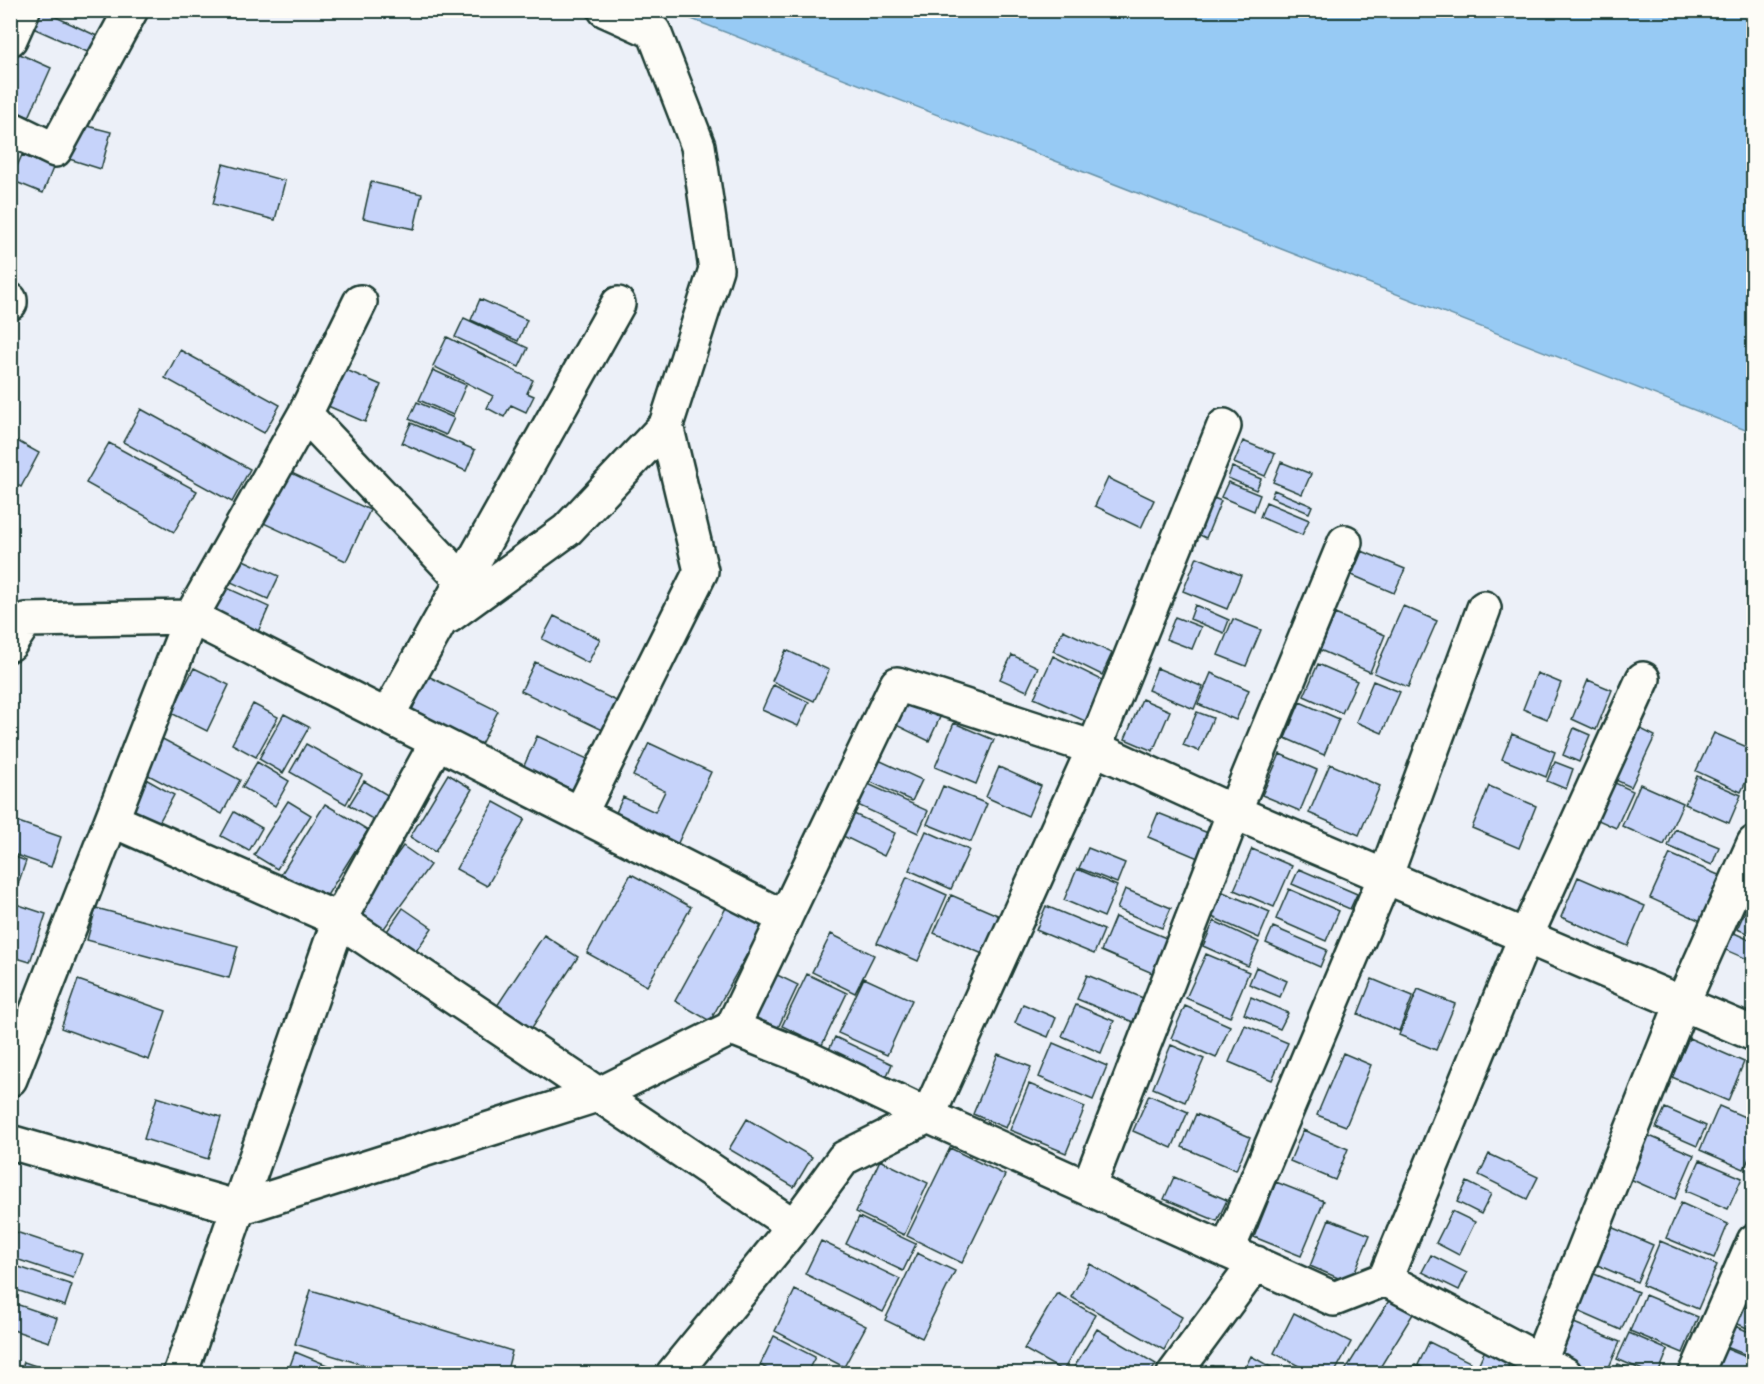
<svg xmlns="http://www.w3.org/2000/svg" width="1764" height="1384" font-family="Itim,sans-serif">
<rect width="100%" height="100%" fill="#ecf0f8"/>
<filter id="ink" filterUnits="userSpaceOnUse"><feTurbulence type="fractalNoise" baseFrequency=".0167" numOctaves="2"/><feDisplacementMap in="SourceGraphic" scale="12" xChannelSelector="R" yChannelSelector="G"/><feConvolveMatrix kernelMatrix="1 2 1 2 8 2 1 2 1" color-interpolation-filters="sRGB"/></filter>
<g filter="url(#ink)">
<!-- water -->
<path fill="#97caf4" stroke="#6792a7" stroke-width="1.5" d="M671,11H1753V433Z"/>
<!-- building -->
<path fill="#c6d3fa" stroke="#1f3d34" stroke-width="1.5" d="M30,10H41L99,37L92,54L24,24Z
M13,51L51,68L29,117L10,109V57Z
M76,123L111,132L101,169L66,158Z
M22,155L53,168L43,193L11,180Z
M223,164L285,181L275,220L213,204Z
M371,182L422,194L414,229L363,218Z
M480,299L527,320L518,341L471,320Z
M464,318L528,348L519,367L455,337Z
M447,337L533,380L527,393L534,396L526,412L511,405L504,417L487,408L493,396L433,366Z
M180,350L280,405L264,433L165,378Z
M337,366L381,385L365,422L321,403Z
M433,370L466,385L453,415L419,400Z
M417,402L454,418L446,435L409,419Z
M141,409L250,469L232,502L123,442Z
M411,423L475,450L466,471L402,443Z
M10,437L39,453L21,487L10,481Z
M1243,441L1275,454L1265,476L1234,463Z
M109,443L197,491L174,532L86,483Z
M1281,462L1311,474L1302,494L1273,482Z
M1232,467L1261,479L1256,490L1228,478Z
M283,469L370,510L346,561L259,521Z
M1108,478L1154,500L1141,528L1095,506Z
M1228,482L1260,495L1254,511L1221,497Z
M10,489L17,492L10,504Z
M1274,490L1312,506L1309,513L1271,497Z
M1204,494L1221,501L1206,538L1189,530Z
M1266,502L1309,520L1302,535L1260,517Z
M1362,551L1405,569L1394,593L1352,575Z
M1197,557L1241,575L1227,609L1183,591Z
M241,559L279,576L268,599L231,582Z
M225,587L269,607L257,634L212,614Z
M1195,605L1229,620L1224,633L1190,619Z
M1403,606L1437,621L1408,687L1374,673Z
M1335,614L1385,635L1370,672L1320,650Z
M554,616L600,639L588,663L542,639Z
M1175,617L1201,627L1192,649L1166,639Z
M1233,619L1261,630L1246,666L1218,655Z
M1063,630L1112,653L1102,675L1053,651Z
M786,650L829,670L814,701L772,681Z
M1012,655L1038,667L1027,691L1000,679Z
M1053,656L1104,681L1085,721L1034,698Z
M535,662L625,705L611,734L521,691Z
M1318,664L1357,681L1342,713L1304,696Z
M194,668L229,685L207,731L171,713Z
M1157,668L1203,687L1194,709L1148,690Z
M1211,673L1249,690L1236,720L1198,704Z
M1537,673L1561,683L1547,719L1523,709Z
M428,676L498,711L480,746L411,712Z
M1588,680L1612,690L1596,730L1572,719Z
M1373,681L1400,692L1382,733L1356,722Z
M773,685L809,702L798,726L762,710Z
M904,698L941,715L929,741L892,723Z
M1142,699L1170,711L1153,751L1125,739Z
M1300,702L1339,719L1324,755L1285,738Z
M253,704L278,717L256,757L232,744Z
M1197,712L1213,718L1199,751L1183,745Z
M284,714L309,727L283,773L259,759Z
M954,723L994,740L976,784L935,767Z
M1633,725L1655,736L1631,787L1609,777Z
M1574,728L1590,735L1579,762L1563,755Z
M1714,733L1754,750V764L1741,792L1696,771Z
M1512,734L1555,752L1546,777L1502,759Z
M155,735L240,780L222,814L137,769Z
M537,736L592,761L578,792L523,768Z
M649,743L711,772L677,845L615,815L623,797L655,812L665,791L633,776Z
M306,744L362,775L346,804L290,772Z
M1280,754L1317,770L1300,811L1262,795Z
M872,757L922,780L912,801L862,778Z
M257,762L289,781L275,806L242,787Z
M1555,762L1573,769L1566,789L1547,781Z
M1330,764L1380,786L1359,835L1309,813Z
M999,767L1041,786L1028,816L986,797Z
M448,774L472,789L435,852L410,837Z
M1697,776L1741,795L1729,823L1685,804Z
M142,777L174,795L158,824L125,806Z
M1604,778L1633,791L1616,828L1587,815Z
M857,779L928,811L918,833L847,800Z
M364,781L394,799L379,823L349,805Z
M1640,784L1683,803L1664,845L1622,826Z
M943,786L987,804L971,842L927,824Z
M1489,786L1536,806L1519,848L1472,828Z
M288,801L311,815L277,869L254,855Z
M494,802L525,819L487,886L456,869Z
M325,804L368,830L323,902L280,876Z
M234,812L262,828L249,851L221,836Z
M1158,813L1208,833L1198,858L1148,837Z
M854,814L895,833L884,856L843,836Z
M10,819L61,837L51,867L10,853Z
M1675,829L1719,847L1712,865L1668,846Z
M926,831L969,850L951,889L909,870Z
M403,846L430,865L380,934L354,915Z
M1088,848L1125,863L1117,883L1079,868Z
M1252,849L1292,866L1274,907L1234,890Z
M1670,854L1723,877L1703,922L1650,898Z
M10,855L26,861L17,887L10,885Z
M1077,869L1117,886L1104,917L1064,900Z
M1299,869L1357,894L1350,909L1292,884Z
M631,874L691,907L647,986L587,953Z
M907,877L947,895L918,961L877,943Z
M1578,877L1645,906L1628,946L1561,917Z
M1125,889L1171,908L1162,928L1117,909Z
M1289,889L1339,911L1326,941L1276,919Z
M1223,892L1270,912L1259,938L1212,917Z
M951,895L1009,920L992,958L934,933Z
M10,902L46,914L30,962L10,956Z
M1748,905L1754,908V936L1737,929Z
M727,906L763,925L710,1021L675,1001Z
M1046,906L1104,930L1094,954L1036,930Z
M96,908L238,946L229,978L87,940Z
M403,908L432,928L414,954L385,934Z
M1115,917L1171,940L1157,975L1101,951Z
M1214,921L1259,942L1248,966L1203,946Z
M1273,927L1327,950L1320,967L1266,943Z
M1732,932L1754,942V962L1724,949Z
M831,934L874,955L855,993L812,972Z
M544,935L578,957L531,1029L497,1006Z
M1206,954L1249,972L1230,1017L1186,998Z
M1256,967L1287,981L1280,997L1249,984Z
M769,971L798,985L777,1030L747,1016Z
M807,974L847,993L822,1045L782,1026Z
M1087,975L1143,998L1133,1022L1077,999Z
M864,978L912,1000L887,1055L838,1033Z
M1372,979L1413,996L1399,1031L1358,1014Z
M78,980L166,1011L149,1060L61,1028Z
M1418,989L1455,1004L1436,1050L1399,1035Z
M1251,997L1288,1013L1280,1029L1244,1014Z
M1023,1004L1056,1018L1048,1037L1015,1023Z
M1076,1005L1114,1021L1101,1053L1062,1036Z
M1185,1006L1230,1026L1216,1058L1171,1038Z
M1245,1025L1288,1043L1272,1080L1229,1062Z
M835,1037L892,1064L883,1085L825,1058Z
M1689,1038L1744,1062L1728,1101L1672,1077Z
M1053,1043L1107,1066L1093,1100L1039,1077Z
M1171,1045L1204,1059L1185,1102L1153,1088Z
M1343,1053L1371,1065L1346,1126L1317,1115Z
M998,1054L1031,1067L1006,1128L973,1114Z
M1029,1084L1085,1107L1066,1153L1010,1130Z
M1149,1095L1188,1112L1172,1148L1133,1131Z
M157,1097L221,1117L208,1159L144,1139Z
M1719,1106L1754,1121V1148L1744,1169L1700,1150Z
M1665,1108L1706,1126L1697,1146L1656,1128Z
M1196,1114L1250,1137L1236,1170L1182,1147Z
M747,1119L812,1157L794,1187L729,1149Z
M1303,1130L1348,1149L1335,1180L1290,1161Z
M1647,1135L1694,1155L1675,1199L1628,1178Z
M950,1148L1005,1175L962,1263L907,1236Z
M1489,1154L1538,1177L1527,1199L1479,1175Z
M880,1160L928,1183L904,1235L856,1212Z
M1700,1160L1742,1178L1728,1209L1686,1191Z
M1174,1177L1227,1200L1217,1221L1164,1199Z
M1276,1182L1324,1201L1301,1256L1254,1237Z
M1467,1182L1491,1194L1481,1214L1457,1202Z
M1681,1203L1728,1224L1714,1258L1666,1238Z
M1452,1211L1475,1222L1459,1255L1436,1243Z
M859,1217L916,1244L903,1271L846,1244Z
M1329,1219L1370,1235L1350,1283L1310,1266Z
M1611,1227L1653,1245L1637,1282L1595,1264Z
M10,1230L82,1254L73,1278L10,1257Z
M821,1241L900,1279L883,1312L805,1274Z
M1660,1241L1717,1265L1698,1309L1642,1285Z
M917,1253L955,1271L922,1338L885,1320Z
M1431,1255L1467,1273L1459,1290L1422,1272Z
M10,1264L72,1285L65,1306L10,1288Z
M1090,1264L1182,1317L1164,1350L1071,1297Z
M1587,1271L1638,1292L1621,1330L1571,1308Z
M311,1290L512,1351L506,1374H393L295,1344Z
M795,1290L866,1326L844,1367L775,1331Z
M1057,1293L1095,1315L1063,1371L1024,1349Z
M1645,1295L1698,1317L1683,1353L1630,1331Z
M1390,1299L1413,1314L1376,1374H1343Z
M10,1302L57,1318L49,1342L10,1329Z
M1738,1305L1754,1311V1331L1731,1321Z
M1294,1313L1351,1342L1334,1374H1314L1274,1353Z
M1574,1323L1620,1342L1606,1374H1574L1556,1366Z
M1733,1325L1754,1334V1358L1724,1346Z
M1097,1329L1156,1364L1150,1374H1070Z
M1629,1333L1668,1350L1658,1374H1652L1617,1359Z
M774,1336L815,1357L806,1374H776L760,1365Z
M1429,1342L1470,1362L1465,1374H1435L1418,1365Z
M1722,1347L1754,1360V1374H1726L1713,1368Z
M1485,1350L1510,1362L1505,1374H1474Z
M295,1352L349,1374H287Z
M1251,1356L1283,1374H1242Z
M24,1362L59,1374H20Z
M1618,1364L1641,1374H1614Z
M1415,1365L1432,1374H1411Z
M1212,1366L1225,1374H1208Z
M1517,1368L1528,1374H1515Z"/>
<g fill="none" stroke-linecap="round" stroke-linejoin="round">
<!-- minor casing -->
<g stroke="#1f3d34" stroke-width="38">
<path id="minor" d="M10,39L23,10
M10,128L55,150L131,10
M10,300V303
M305,414L463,581
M449,616L567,530L666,425
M10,644L26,620L191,617L785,918
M387,716L618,304
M580,814L701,571L666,425L716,269L698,146L654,32L605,10
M112,820L339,920L794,1226
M732,1028L897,684L1094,748L1234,812L1754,1034
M10,1079L191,617L305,414L360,302
M10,1142L239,1208L600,1094L732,1028L805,1057L928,1116L1334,1299L1385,1279L1565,1374
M1088,1188L1234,812L1345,542
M1227,1251L1385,877L1484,608
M1385,1279L1525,938L1643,679
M1540,1361L1682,1004L1754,843
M180,1374L339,920L437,742
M673,1374L794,1226L844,1158L928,1116L1094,748L1224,426
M1174,1374L1256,1263
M1696,1374L1754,1241"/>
</g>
<!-- minor -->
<use href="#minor" stroke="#fdfcf7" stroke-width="33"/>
</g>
</g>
<!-- margin -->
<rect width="1764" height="1384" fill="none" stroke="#fdfcf7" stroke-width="36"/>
<rect x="18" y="18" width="1728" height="1348" fill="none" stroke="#1f3d34" stroke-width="2" filter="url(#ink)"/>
</svg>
